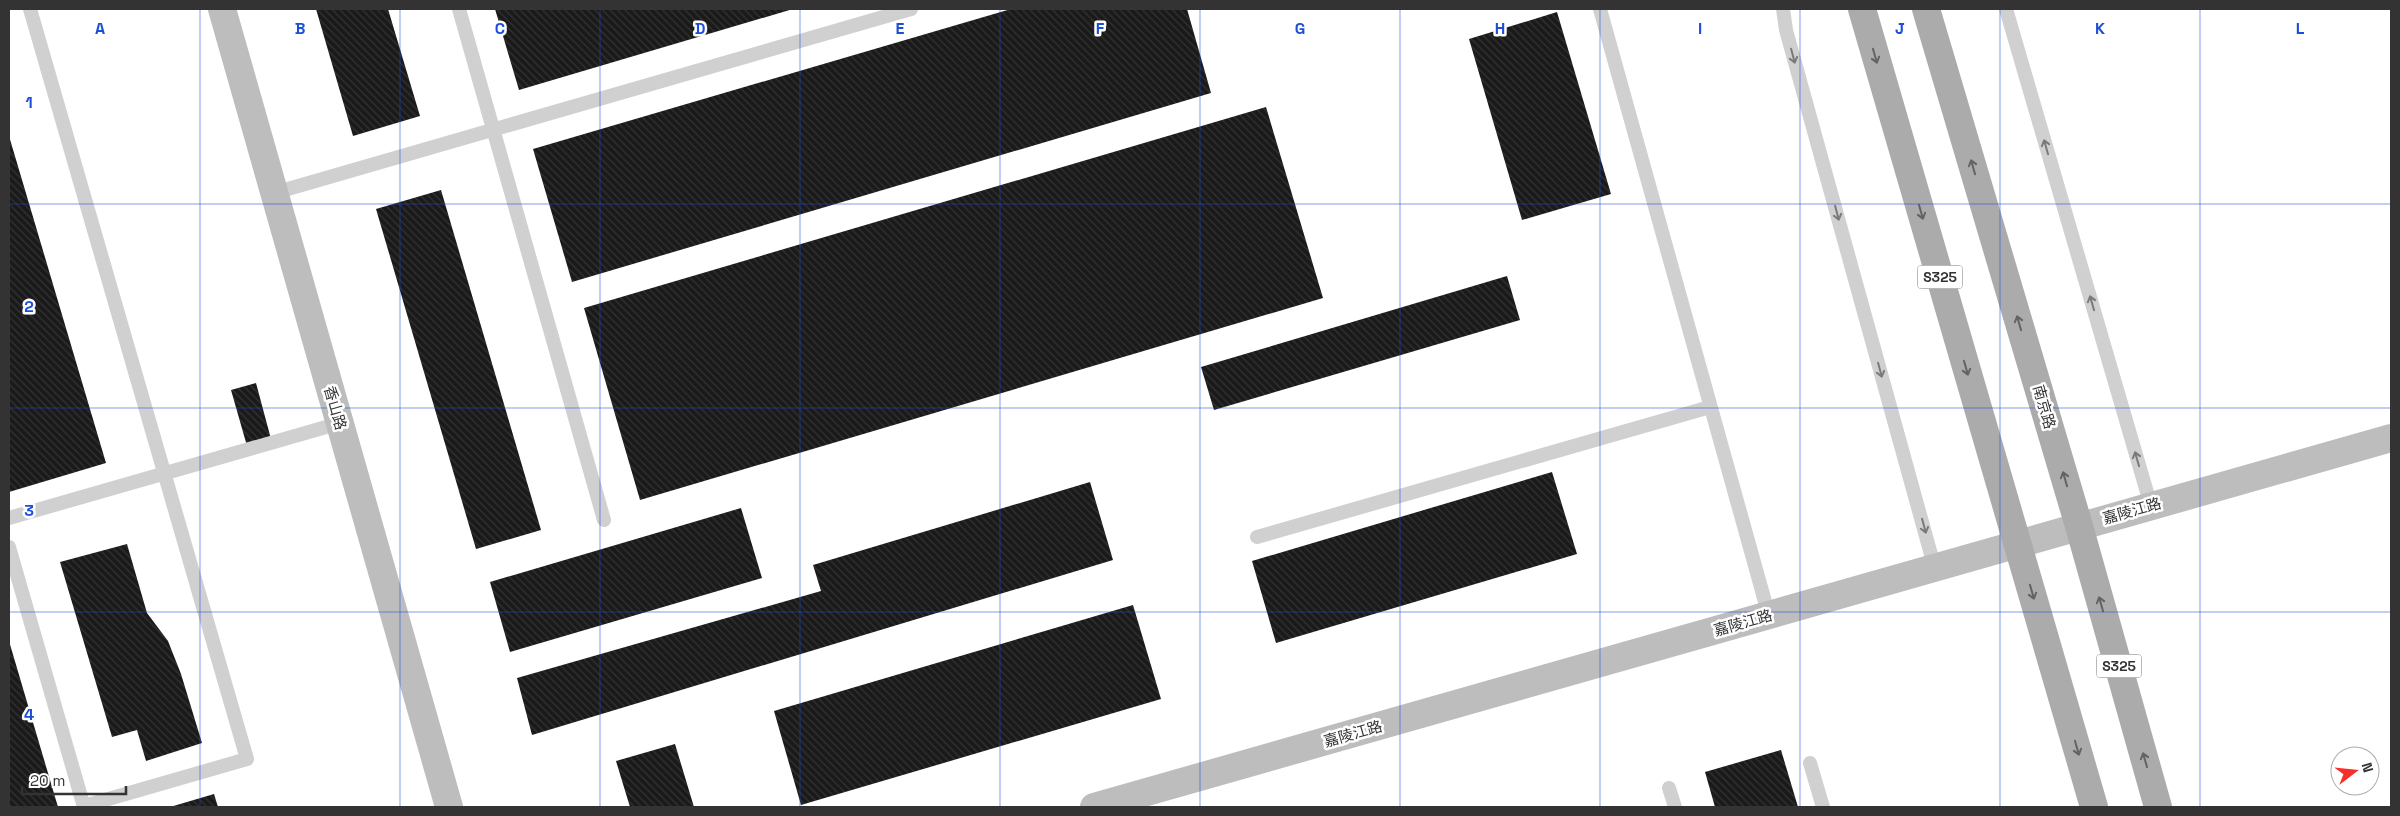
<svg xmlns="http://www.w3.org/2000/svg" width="2400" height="816" font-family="'Space Grotesk','Noto Sans SC',sans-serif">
<defs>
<pattern id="building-back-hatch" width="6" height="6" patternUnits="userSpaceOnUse" patternTransform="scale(1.25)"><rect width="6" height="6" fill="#1a1a1a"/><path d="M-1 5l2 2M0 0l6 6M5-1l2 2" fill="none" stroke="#333"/></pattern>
</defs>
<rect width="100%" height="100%" fill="#fff"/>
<!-- building -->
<path fill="url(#building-back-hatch)" d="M316,9H388L420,116L353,136Z
M495,9H793L519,90Z
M1011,9H1187L1211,93L572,282L533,149Z
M1557,12L1611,194L1522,220L1469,39Z
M1266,107L1323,298L640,500L584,308Z
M9,136L106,463L9,492Z
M441,190L541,530L476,549L376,209Z
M1507,276L1520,320L1214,410L1201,367Z
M256,383L271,439L247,446L231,390Z
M1552,472L1577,554L1276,643L1252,561Z
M1090,482L1113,560L532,735L517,678L821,591L813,565Z
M741,508L762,578L510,652L490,582Z
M127,544L147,613L168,641L181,674L202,743L146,761L137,730L112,737L60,562Z
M1133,605L1161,699L801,805L774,711Z
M9,641L58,807H9Z
M675,744L694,807H630L616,761Z
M1781,750L1798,807H1715L1705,772Z
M214,794L218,807H170Z"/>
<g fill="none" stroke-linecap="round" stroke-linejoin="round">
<!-- lane -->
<path stroke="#d0d0d0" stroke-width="14" d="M30,9L247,759L84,806
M459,9L604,520
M1600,9L1769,616
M1783,9L1786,30L1935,569
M2006,9L2151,506
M274,193L911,9
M9,518L340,423
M1257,537L1710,407
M9,547L84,807
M1810,763L1823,807
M1669,788L1675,807"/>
<!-- secondary -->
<path stroke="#bdbdbd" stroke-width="28" d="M222,9L449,807
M1094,807L2391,438"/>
<!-- primary -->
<path stroke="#ababab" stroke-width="28" d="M1862,9L2094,807
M1926,9L2079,526L2158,807"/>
</g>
<!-- one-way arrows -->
<defs><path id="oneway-shaft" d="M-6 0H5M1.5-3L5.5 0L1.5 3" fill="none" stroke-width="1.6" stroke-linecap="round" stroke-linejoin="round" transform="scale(1.25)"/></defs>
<g stroke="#7a7a7a">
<use href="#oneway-shaft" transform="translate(1793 56) rotate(75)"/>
<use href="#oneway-shaft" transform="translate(2046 147) rotate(-106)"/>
<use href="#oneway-shaft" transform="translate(1837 213) rotate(75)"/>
<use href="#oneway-shaft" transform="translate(2092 303) rotate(-106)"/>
<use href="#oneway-shaft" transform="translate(1880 370) rotate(75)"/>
<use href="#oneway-shaft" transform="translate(2137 459) rotate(-106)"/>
<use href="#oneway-shaft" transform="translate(1924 526) rotate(75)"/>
</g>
<g stroke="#636363">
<use href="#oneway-shaft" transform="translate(1875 56) rotate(74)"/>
<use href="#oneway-shaft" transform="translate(1973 167) rotate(-106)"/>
<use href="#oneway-shaft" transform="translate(1921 212) rotate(74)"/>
<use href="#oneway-shaft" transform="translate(2019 323) rotate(-106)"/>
<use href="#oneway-shaft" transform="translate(1966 368) rotate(74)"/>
<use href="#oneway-shaft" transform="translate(2065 479) rotate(-106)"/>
<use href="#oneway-shaft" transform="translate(2032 592) rotate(74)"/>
<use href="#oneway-shaft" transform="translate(2101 604) rotate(-106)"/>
<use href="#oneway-shaft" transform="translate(2077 748) rotate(74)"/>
<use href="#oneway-shaft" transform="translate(2145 760) rotate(-106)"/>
</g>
<!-- grid -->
<path fill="none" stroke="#1d4ed8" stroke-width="1" stroke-opacity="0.55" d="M200,9V807M400,9V807M600,9V807M800,9V807M1000,9V807M1200,9V807M1400,9V807M1600,9V807M1800,9V807M2000,9V807M2200,9V807M9,204H2391M9,408H2391M9,612H2391"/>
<g text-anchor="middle" stroke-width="5" stroke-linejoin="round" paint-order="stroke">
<!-- shield labels -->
<g fill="#fff" stroke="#707070" stroke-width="1">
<rect x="1917.5" y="265.5" width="45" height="23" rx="4"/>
<rect x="2096.5" y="654.5" width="45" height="23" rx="4"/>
</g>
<g font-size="14" font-weight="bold" fill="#333">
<text x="1940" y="282">S325</text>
<text x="2119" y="671">S325</text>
</g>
<!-- street labels -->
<g font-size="15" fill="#333" stroke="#fff">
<text transform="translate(2044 407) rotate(74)" y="5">南京路</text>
<text transform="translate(335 408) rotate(74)" y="5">香山路</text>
<text transform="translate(2132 511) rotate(-16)" y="5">嘉陵江路</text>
<text transform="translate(1743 623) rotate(-16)" y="5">嘉陵江路</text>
<text transform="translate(1353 734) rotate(-16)" y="5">嘉陵江路</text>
</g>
</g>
<g font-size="16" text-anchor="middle" font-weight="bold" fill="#1d4ed8" stroke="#fff" stroke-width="5" stroke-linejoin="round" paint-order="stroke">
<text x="100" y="34">A</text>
<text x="300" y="34">B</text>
<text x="500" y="34">C</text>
<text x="700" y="34">D</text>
<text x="900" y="34">E</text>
<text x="1100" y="34">F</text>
<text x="1300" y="34">G</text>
<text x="1500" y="34">H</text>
<text x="1700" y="34">I</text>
<text x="1900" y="34">J</text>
<text x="2100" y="34">K</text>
<text x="2300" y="34">L</text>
<text x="29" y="108">1</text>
<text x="29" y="312">2</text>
<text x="29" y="516">3</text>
<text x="29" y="720">4</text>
</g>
<!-- border -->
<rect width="2400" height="816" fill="none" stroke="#333333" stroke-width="20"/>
<!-- north arrow -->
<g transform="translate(2355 771) rotate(74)"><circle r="24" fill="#ffffff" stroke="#adadad"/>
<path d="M0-4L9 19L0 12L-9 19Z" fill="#f52f2a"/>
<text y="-8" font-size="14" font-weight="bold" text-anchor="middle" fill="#333333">N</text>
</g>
<!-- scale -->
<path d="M22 786v8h104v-8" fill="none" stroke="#333333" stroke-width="2.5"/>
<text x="30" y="786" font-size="15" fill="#333333" stroke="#ffffff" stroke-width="4" paint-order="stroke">20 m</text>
</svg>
